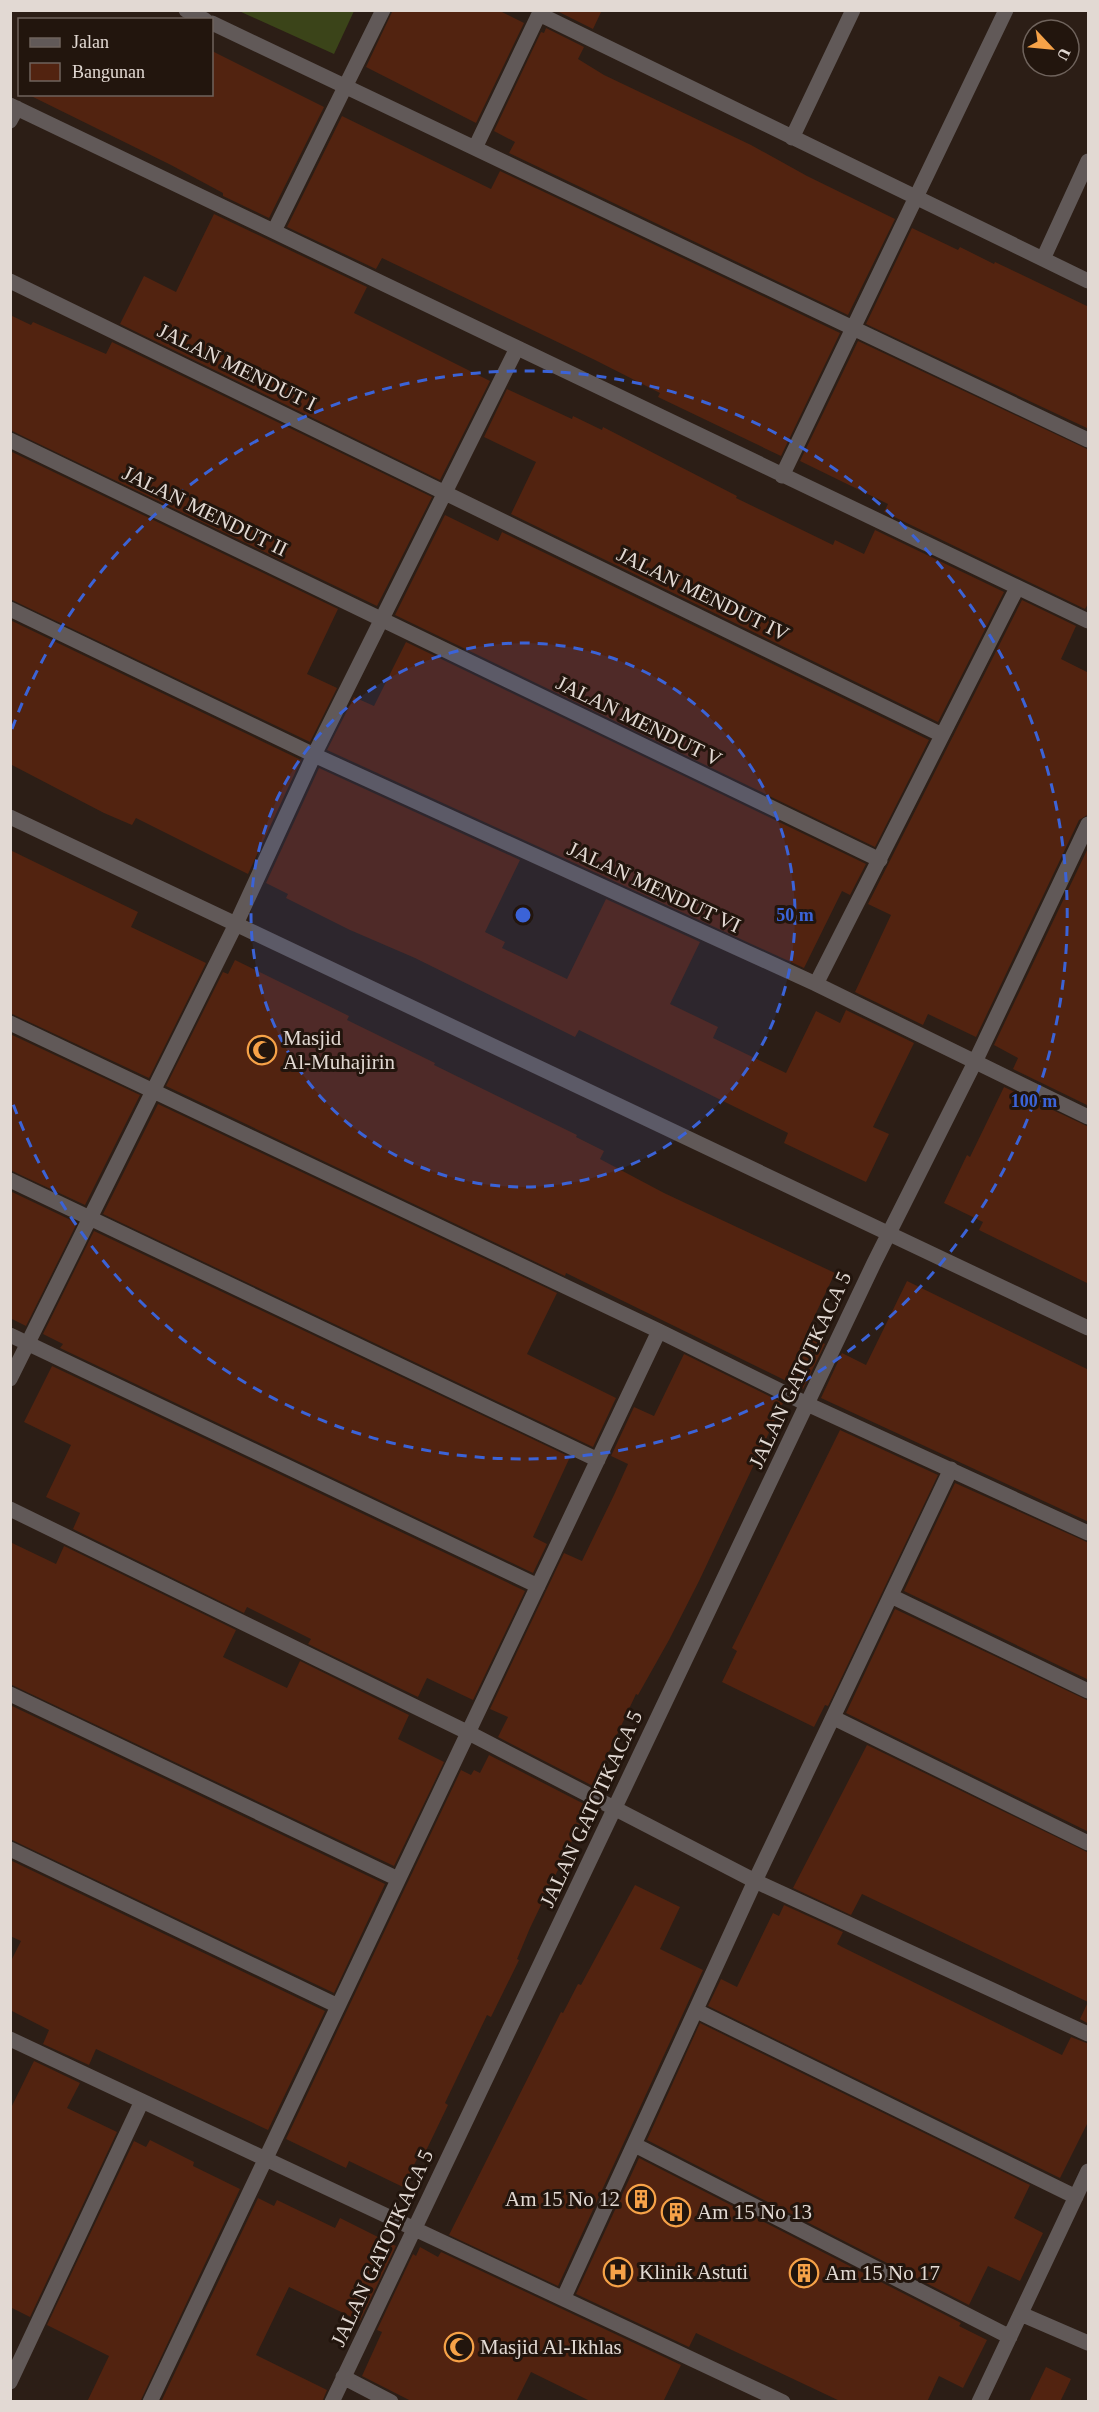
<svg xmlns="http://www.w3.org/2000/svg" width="1099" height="2412" font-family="'Times New Roman',serif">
<rect width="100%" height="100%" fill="#2c1e16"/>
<!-- green -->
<path fill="#3b4419" d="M239,11H354L334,54Z"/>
<!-- building -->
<path fill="#522310" d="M393,10H498L524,23L476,123L366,67Z
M555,10H602L593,29Z
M546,28L584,47L578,59L604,75L751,145L807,176L895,219L848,315L509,153L515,142L494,131L541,32L544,33Z
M212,51L324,107L269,218L223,196V193L171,165L27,94H212Z
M342,116L491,189L500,171L840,333L781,456L658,397L660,393L595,360L382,258L376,269L287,227Z
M214,214L367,287L354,313L490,381L440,480L120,324L144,276L176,292Z
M912,228L958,250L960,247L994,264L995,262L1089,307V429L866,324Z
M10,315L31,325L33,322L106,354L112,342L432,497L377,606L10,430Z
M858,341L1089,450V602L1085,609L884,512L888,504L800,461Z
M507,389L572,419L573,416L602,430L603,427L737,496L736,498L833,545L835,540L864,554L875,530L1004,592L938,722L511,514L536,462L484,437Z
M10,451L338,609L307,674L337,688L310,742L10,599Z
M445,515L498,541L502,532L929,740L875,847L395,615Z
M1022,600L1076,626L1061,659L1089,673V814L1079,820L976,1037L928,1014L923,1025L855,992L891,915L868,904Z
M10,620L301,760L248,874L136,818L132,825L104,813L10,764Z
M406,642L866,864L850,895L842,891L804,968L327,750L354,697L374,706Z
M319,768L520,860L485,932L505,942L502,948L567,979L606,899L700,942L670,1004L718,1027L713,1038L786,1073L816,1011L840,1023L846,1010L914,1043L873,1127L889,1134L866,1182L784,1143L788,1133L579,1030L575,1037L415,958L350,930L286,898L288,894L266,883Z
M1089,846V1106L1013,1069L1018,1058L994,1045Z
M10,850L138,912L131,927L206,963L149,1078L10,1013Z
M235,960L349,1016L347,1020L435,1063L434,1065L577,1135L576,1137L604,1151L600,1159L664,1193L835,1273L807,1332L825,1344L803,1389L566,1273L565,1276L166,1086L223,972L228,974Z
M10,1034L140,1095L85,1205L10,1170Z
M1004,1087L1089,1127V1284L979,1230L983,1222L944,1203L967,1155L970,1157Z
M158,1104L557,1293L527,1354L616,1398L593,1447L103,1214Z
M10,1191L77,1223L26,1326L10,1318Z
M94,1231L570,1457L533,1537L547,1544L533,1573L60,1348L63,1344L43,1334Z
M907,1281L1089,1370V1522L821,1398L842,1353L866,1365Z
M684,1354L783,1403L699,1581L669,1640L638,1695L636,1694L593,1786L498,1737L508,1717L490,1709L564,1553L582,1561L614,1495L628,1464L611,1456L634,1407L654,1416Z
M52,1366L525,1591L473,1700L427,1678L418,1697L308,1644L311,1639L247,1607L244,1613L73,1529L80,1513L46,1497L71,1445L24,1422Z
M840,1430L938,1475L828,1706L825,1705L814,1727L722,1682L737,1651L732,1648Z
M955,1483L1089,1543V1680L904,1591Z
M10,1542L56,1564L64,1546L236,1630L223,1657L287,1688L300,1661L409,1715L398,1739L444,1762L394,1866L10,1684Z
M895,1609L1089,1701V1832L846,1713Z
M10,1705L385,1884L334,1993L10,1839Z
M867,1745L1089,1853V2024L1080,2019L1088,2002L862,1894L851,1915L793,1888Z
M489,1755L584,1804L576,1822L580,1824L530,1928L517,1959L519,1960L491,2017L487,2015L445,2103L448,2105L422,2159L418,2157L403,2187L349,2161L346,2168L286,2139L461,1770L471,1775L474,1770L480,1773Z
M10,1860L325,2011L268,2130L96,2049L89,2065L43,2044L49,2030L10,2010V1963L21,1941L10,1936Z
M635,1885L680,1907L660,1949L703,1970L558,2286L449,2235L561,2012L563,2013L578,1984L581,1985Z
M784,1905L843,1932L837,1944L842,1947L1062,2055L1071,2037L1089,2044V2120L1060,2178L708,2006L721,1979L737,1987L773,1913L779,1916Z
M700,2023L1030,2185L1014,2218L1043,2233L1020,2281L988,2266L969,2305L647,2140Z
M34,2061L80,2083L67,2108L117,2132L30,2317L10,2307V2110Z
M150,2140L194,2162L193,2166L240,2189L140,2402H87L109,2356L47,2325L134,2141L146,2147Z
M639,2158L961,2323L959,2326L987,2340L963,2388L939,2376L927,2402H842L696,2333L689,2347L576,2294Z
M258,2198L274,2206L277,2200L335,2228L340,2218L396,2246L360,2321L289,2287L256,2355L327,2390L322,2402H161Z
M420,2247L438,2257L441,2252L681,2365L663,2402H592L531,2372L516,2402H413L362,2376L382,2332L377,2330L413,2254L416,2256Z
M1046,2367L1071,2379L1060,2402H1029Z"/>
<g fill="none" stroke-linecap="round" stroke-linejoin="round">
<!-- street -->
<path stroke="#615958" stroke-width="15" d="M186,10L205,20
M539,14L1088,281
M212,23L1088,440
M10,105L1088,621
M10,121L17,108
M792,138L853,10
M475,148L541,10
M274,231L383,10
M1043,259L1088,161
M10,281L942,735
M10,440L880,860
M782,476L1006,10
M10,609L314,755L816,984L1088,1117
M10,817L1088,1328
M816,984L1017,588
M10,1023L659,1331L807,1404L1088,1533
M10,1180L598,1460
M10,1335L538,1586
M10,1379L236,924L314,755L517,348
M10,1509L469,1733L755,1881L1088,2034
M891,1596L1088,1691
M10,1694L398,1879
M834,1718L1088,1843
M10,1849L338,2006
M697,2011L1076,2197
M10,2039L783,2402
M635,2145L1010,2337
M564,2297L755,1881L951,1469
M1021,2314L1088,2343
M343,2377L391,2402
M10,2382L142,2101
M150,2402L659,1331
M332,2402L874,1263L975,1062L1088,824
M979,2402L1088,2171"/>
</g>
<!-- distance rings -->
<circle cx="523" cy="915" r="272" fill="#3b63d7" fill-opacity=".12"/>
<g fill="none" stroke="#3b63d7" stroke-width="3" stroke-dasharray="10 8">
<circle cx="523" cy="915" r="272"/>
<path d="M12 729A544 544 0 1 1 12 1101"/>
</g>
<!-- icons -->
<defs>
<g id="mosque-ring" transform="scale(1.5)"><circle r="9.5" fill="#22150d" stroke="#f6a248" stroke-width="1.5"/><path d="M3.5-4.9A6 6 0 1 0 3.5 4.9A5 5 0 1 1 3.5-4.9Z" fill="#f6a248"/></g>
<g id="building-ring" transform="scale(1.5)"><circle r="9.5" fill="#22150d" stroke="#f6a248" stroke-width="1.5"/><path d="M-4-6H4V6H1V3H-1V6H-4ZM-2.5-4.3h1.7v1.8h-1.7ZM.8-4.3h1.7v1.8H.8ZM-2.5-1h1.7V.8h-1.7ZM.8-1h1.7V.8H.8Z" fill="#f6a248"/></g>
<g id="hospital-ring" transform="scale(1.5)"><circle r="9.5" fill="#22150d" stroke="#f6a248" stroke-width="1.5"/><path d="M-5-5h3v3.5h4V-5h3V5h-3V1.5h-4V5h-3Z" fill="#f6a248"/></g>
</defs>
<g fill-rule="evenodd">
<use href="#mosque-ring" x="262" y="1050"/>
<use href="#building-ring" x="641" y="2199"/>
<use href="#building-ring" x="676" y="2212"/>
<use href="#hospital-ring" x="618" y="2272"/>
<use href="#building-ring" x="804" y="2273"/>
<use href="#mosque-ring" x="459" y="2347"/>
</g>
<g text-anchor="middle" stroke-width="6" stroke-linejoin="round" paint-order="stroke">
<!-- street labels -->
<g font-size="21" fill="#e2d9d3" stroke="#22150d">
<text transform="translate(237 367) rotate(26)" y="7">JALAN MENDUT I</text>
<text transform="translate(205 511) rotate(26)" y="7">JALAN MENDUT II</text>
<text transform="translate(703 594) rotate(26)" y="7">JALAN MENDUT IV</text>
<text transform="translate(639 721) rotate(26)" y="7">JALAN MENDUT V</text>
<text transform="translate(654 887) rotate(25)" y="7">JALAN MENDUT VI</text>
<text transform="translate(800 1370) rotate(-65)" y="7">JALAN GATOTKACA 5</text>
<text transform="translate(591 1809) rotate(-65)" y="7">JALAN GATOTKACA 5</text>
<text transform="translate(382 2248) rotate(-65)" y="7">JALAN GATOTKACA 5</text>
</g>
<!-- poi labels -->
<g font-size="21" fill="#e2d9d3" stroke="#22150d" text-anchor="start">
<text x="283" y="1045">Masjid<tspan x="283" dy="24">Al-Muhajirin</tspan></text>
<text x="620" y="2206" text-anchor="end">Am 15 No 12</text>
<text x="697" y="2219">Am 15 No 13</text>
<text x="639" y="2279">Klinik Astuti</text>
<text x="825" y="2280">Am 15 No 17</text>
<text x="480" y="2354">Masjid Al-Ikhlas</text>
</g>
</g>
<circle cx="523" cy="915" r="9" fill="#3b63d7" stroke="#22150d" stroke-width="3"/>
<g font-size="18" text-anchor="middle" font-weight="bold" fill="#3b63d7" stroke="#22150d" stroke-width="6" stroke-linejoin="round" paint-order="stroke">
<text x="795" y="921">50 m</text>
<text x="1034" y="1107">100 m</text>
</g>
<!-- border -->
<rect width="1099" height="2412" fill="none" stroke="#e2d9d3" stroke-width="24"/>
<!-- legend -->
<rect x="18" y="18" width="195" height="78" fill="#22150d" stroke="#6f635c" stroke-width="1.5"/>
<rect x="30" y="38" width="30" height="9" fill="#615958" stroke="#6f635c" stroke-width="1.5"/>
<text x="72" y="48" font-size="18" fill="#e2d9d3">Jalan</text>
<rect x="30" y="63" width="30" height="18" fill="#522310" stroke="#6f635c" stroke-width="1.5"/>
<text x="72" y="78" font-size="18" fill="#e2d9d3">Bangunan</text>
<!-- north arrow -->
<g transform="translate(1051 48) rotate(116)"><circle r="28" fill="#22150d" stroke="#6f635c" stroke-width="1.5"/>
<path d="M0-4.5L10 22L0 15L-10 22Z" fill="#f6a248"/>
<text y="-9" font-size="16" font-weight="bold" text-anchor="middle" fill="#e2d9d3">U</text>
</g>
</svg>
